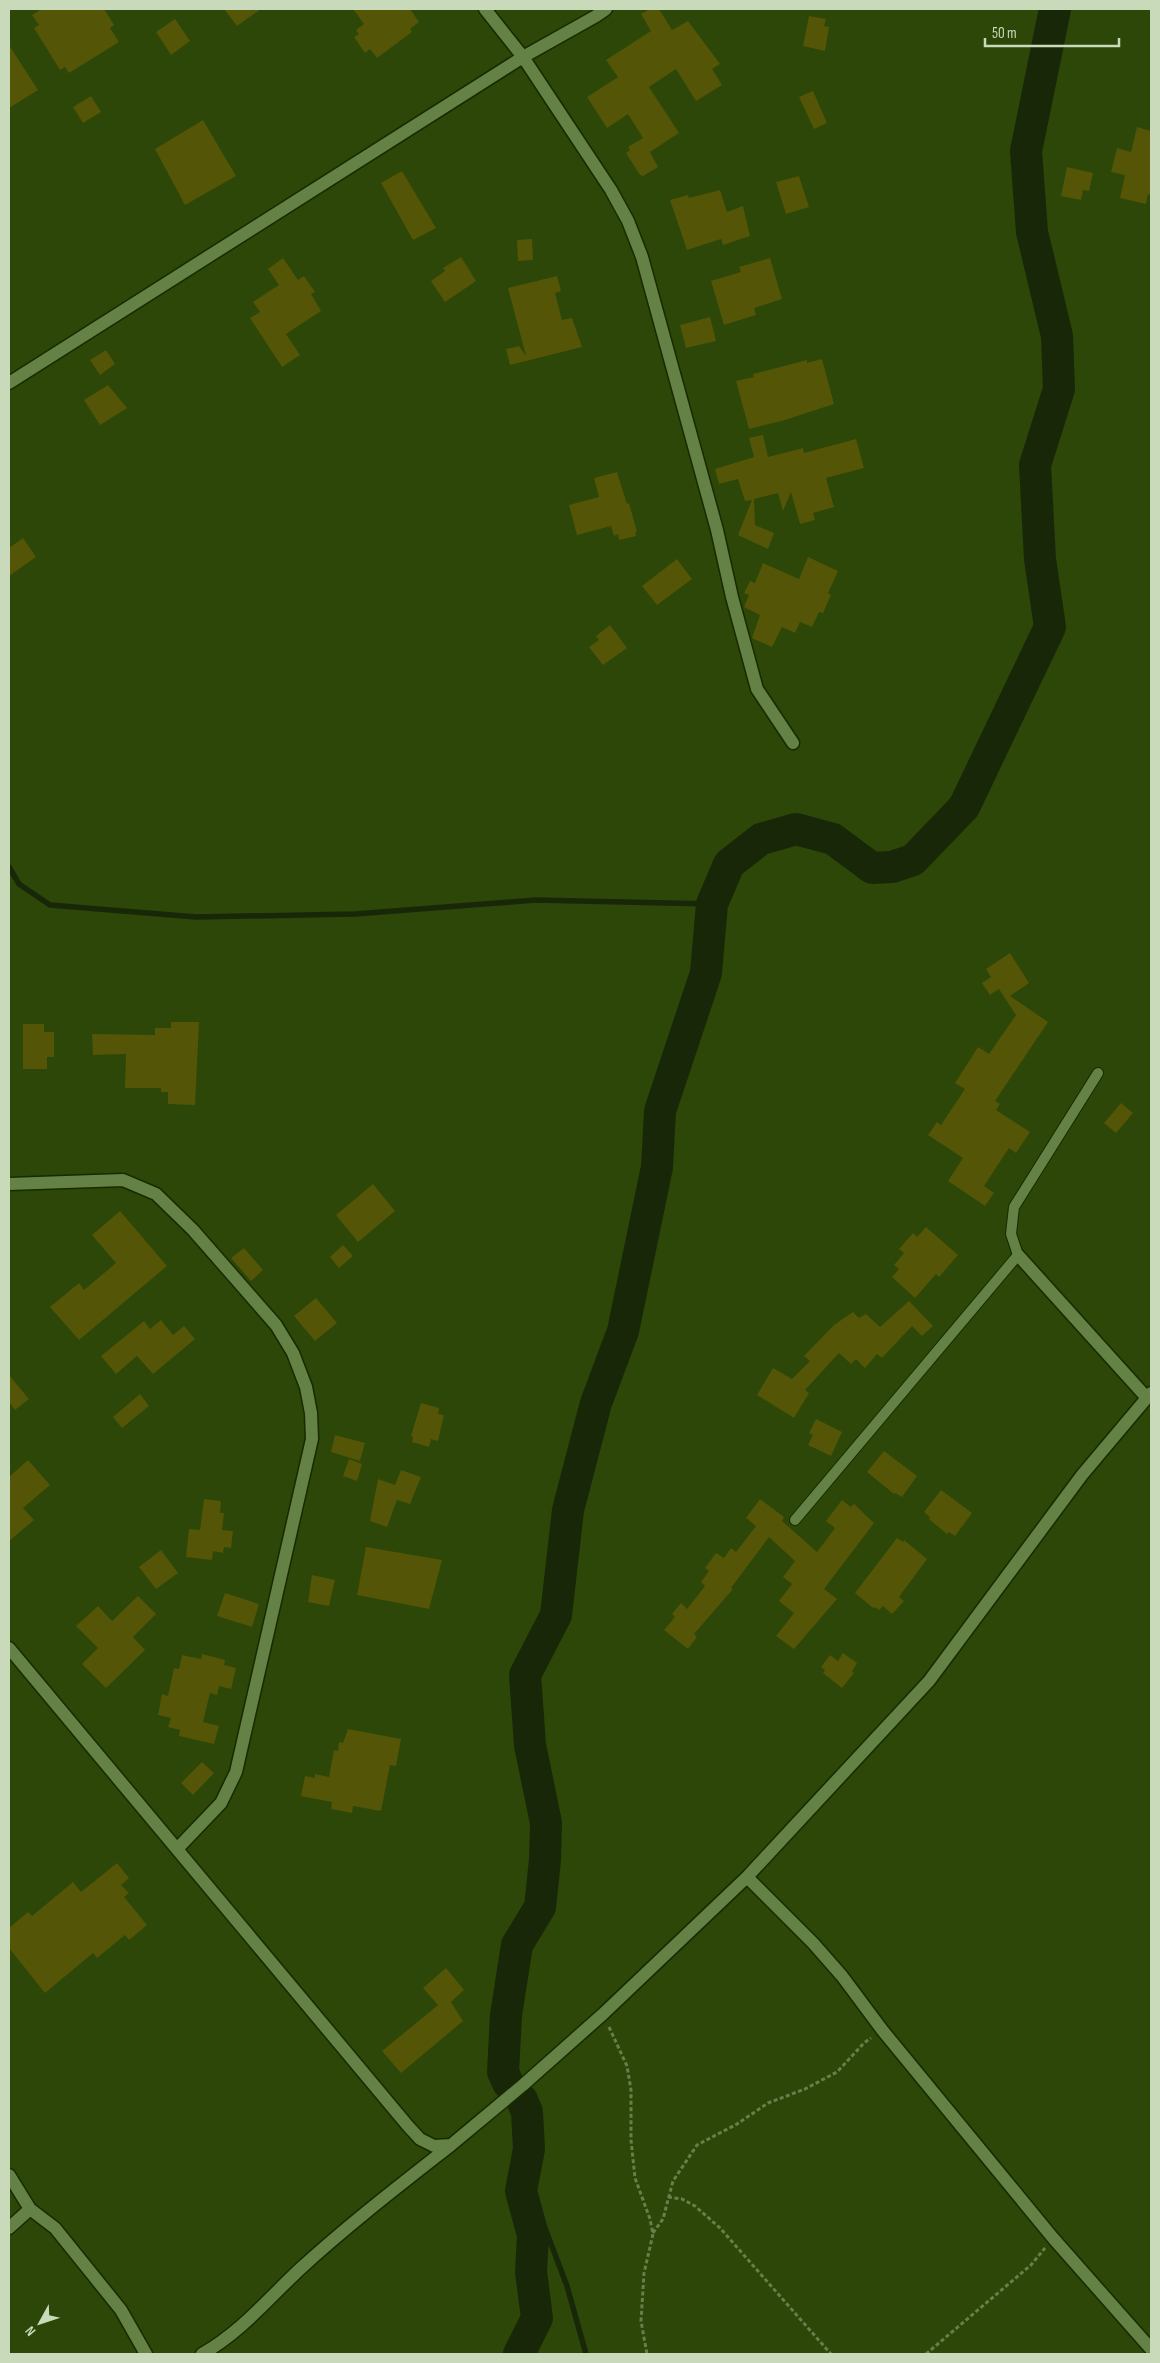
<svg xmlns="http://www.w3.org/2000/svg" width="1160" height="2363" font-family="'Sofia Sans Condensed',sans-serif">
<rect width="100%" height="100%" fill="#2c4707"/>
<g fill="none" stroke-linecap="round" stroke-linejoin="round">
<!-- stream -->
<path stroke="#192709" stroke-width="5.5" d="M9,867L19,884L50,905L196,917L355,914L536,900L712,904
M521,2191L545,2228L567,2286L586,2354"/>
<!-- river -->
<path stroke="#192709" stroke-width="32" d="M508,2083L503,2072L506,2015L517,1945L540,1907L545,1860L546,1823L530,1745L525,1675L556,1615L568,1510L596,1403L623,1331L657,1167L660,1111L706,973L712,904L729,864L761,839L796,829L833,839L872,868L892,867L913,860L964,807L1050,627L1040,559L1035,465L1059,389L1057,336L1032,232L1026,151L1055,9
M519,2354L537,2318L531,2272L533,2235L521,2191L529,2149L527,2112L522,2100"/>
</g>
<!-- building -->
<path fill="#545507" d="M42,9H104L114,25L110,28L119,42L69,73L65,67L60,70L34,28L39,25L32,15Z
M224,9H261L237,26Z
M353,9H410L419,22L410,29L412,32L377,58L370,49L365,53L354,37L359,34L356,30L364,24Z
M650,9H659L672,30L688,21L720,64L712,69L722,85L696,101L676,69L649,87L679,133L650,152L658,167L643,176L640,175L626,153L630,150L628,147L643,138L628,114L607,128L587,97L618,77L606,60L651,31L641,14Z
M809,16L826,19L824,26L829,27L825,51L803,46Z
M175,19L190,41L171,55L156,32Z
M9,45L38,90L9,108Z
M813,91L827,123L814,129L799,97Z
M91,96L101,112L83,123L73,107Z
M203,120L236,176L185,205L155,149Z
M1137,127L1151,131V195L1148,194L1146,204L1120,198L1125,175L1111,172L1117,148L1131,152Z
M1067,167L1093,173L1089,191L1083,190L1081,200L1061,196Z
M402,171L436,228L413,240L381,183Z
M799,176L809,207L786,214L776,182Z
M720,190L727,212L743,206L750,236L723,245L721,239L687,250L670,200L688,195L689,198Z
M532,239L533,260L518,261L517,240Z
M461,257L476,281L445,302L431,281L445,271L443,268Z
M283,258L298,280L304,276L315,292L311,294L321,311L286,334L300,355L282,367L250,318L260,312L253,302L279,285L268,269Z
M770,258L782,299L754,308L756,315L724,325L711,281L741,272L739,267Z
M557,276L561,291L555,293L562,320L572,318L582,347L510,365L506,349L519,346L526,356L508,288Z
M710,317L716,341L686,348L680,325Z
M106,350L115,364L100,375L90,360Z
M822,359L834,404L785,420L749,429L736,381L754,377L753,374L807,360V363Z
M108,385L127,408L100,425L84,400Z
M763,435L768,457L803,448L804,453L856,439L864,468L826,478L834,507L813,513L815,520L800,524L791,492L783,511L778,493L754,499L755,525L774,533L768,549L738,535L752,500L745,501L738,479L719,484L715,469L754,457L749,438Z
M617,472L627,504L629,503L637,532H635L636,536L619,540L618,534L614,536L611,526L577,535L569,505L599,497L594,478Z
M23,538L36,557L9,576V548Z
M808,557L838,571L828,593L831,595L823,613L819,612L812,627L800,622L795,633L782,627L772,647L752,638L760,615L744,607L749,595L744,593L750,581L755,583L763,563L799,579Z
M677,559L692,579L657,605L642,586Z
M610,625L627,648L603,665L589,647L599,640L596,636Z
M1010,953L1029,983L1010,996L1048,1022L995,1101L1000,1104L996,1110L1030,1132L1016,1153L1009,1148L984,1186L994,1193L985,1206L948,1181L963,1158L928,1135L937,1122L941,1125L965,1089L955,1083L978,1047L989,1054L1016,1015L999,989L990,995L982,983L991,977L986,969Z
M171,1022H199L195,1105L168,1104V1092H161V1088H125L126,1054L93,1055L92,1034L155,1035V1028H171Z
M23,1024H44V1032H54V1057H47V1069H23Z
M1121,1103L1133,1113L1116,1133L1104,1123Z
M373,1184L395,1211L358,1242L336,1215Z
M120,1211L167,1266L79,1340L50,1307L79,1283L84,1290L116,1263L92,1235Z
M926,1227L958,1255L939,1277L936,1274L915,1298L892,1277L899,1269L894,1265L904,1253L899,1249L913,1233L917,1237Z
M343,1245L353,1256L339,1268L330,1257Z
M244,1248L263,1270L251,1281L231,1258Z
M316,1298L337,1323L315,1341L294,1316Z
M909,1301L933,1326L922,1336L912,1326L882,1358L877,1354L865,1368L856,1359L851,1364L839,1353L805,1390L809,1393L794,1418L757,1395L773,1368L792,1379L810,1361L804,1356L834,1325L853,1312L859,1318L866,1314L880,1327Z
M161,1320L173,1335L184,1326L195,1339L153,1374L137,1356L116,1374L101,1356L144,1321L150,1329Z
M9,1375L29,1399L15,1410L9,1402Z
M140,1394L149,1406L122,1428L113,1417Z
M421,1403L439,1408L438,1414L444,1415L438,1441L431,1439L429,1447L412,1442L413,1437L411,1436Z
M816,1419L842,1432L831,1456L808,1445L813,1435L809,1433Z
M335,1435L365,1443L360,1461L331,1452Z
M884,1451L917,1476L902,1497L895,1493L894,1494L867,1472Z
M349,1459L362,1464L357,1481L343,1476Z
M28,1460L50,1485L23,1508L34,1520L9,1541V1477Z
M401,1470L421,1477L410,1504L397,1500L387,1527L370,1521L378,1479L395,1485Z
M941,1490L972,1513L955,1536L949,1532L947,1534L929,1519L930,1517L924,1512Z
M204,1499L221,1501L220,1513H224L222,1530L233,1531L231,1548L224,1547L223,1553L213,1551L212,1560L186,1557L189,1529L200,1530Z
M760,1499L784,1517L782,1521L817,1552L835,1528L826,1521L842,1500L851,1507L854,1504L874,1523L824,1589L837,1599L794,1649L776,1636L794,1613L779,1601L792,1584L783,1577L795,1561L769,1537L731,1588L733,1589L694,1634L697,1637L688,1649L664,1630L675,1617L672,1614L681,1603L687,1609L705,1586L701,1582L709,1571L705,1568L716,1553L724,1558L731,1548L736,1552L756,1526L746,1518Z
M897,1538L903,1542L904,1540L927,1559L899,1597L904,1601L892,1614L883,1606L879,1610L875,1607L873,1608L855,1593Z
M366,1547L442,1560L429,1609L357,1595Z
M161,1550L178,1573L156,1589L139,1567Z
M312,1575L335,1580L329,1606L308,1602Z
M225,1593L259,1604L252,1627L217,1616Z
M138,1596L156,1614L133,1637L145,1650L106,1688L82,1664L98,1648L76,1626L98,1606L112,1621Z
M843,1653L857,1663L852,1671L854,1673L842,1688L823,1673L825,1670L821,1667L830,1655L838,1661Z
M202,1654L225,1660L224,1665L236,1668L231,1689L219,1686L217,1695L210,1693L203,1722L219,1726L214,1744L179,1736L180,1730L168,1727L171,1718L158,1715L162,1694L168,1696L174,1668L179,1669L182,1655L201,1659Z
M348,1729L401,1739L396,1766L390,1765L381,1811L353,1806L352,1813L331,1809L332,1802L301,1796L305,1776L315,1778V1774L329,1777L334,1750L338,1751L339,1742L343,1743Z
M202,1762L214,1773L193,1795L181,1783Z
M117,1863L129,1878L121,1885L129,1893L124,1897L147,1925L129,1940L125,1935L97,1958L93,1953L45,1993L9,1948V1928L28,1912L32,1916L73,1882L81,1892Z
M446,1968L464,1990L451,2002L463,2021L401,2073L382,2051L438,2005L423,1988Z"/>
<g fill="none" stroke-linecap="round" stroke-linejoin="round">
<!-- service casing -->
<g stroke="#182b00" stroke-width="12">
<path id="service" d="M795,1520L1018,1255L1011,1234L1014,1207L1098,1073"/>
</g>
<!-- minor casing -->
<g stroke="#182b00" stroke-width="15">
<path id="minor" d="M485,9L523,57L611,190L628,221L642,257L717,530L732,597L757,689L793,743
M9,383L523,57L596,16L606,9
M9,1184L123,1180L156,1194L193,1230L276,1325L293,1353L306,1387L311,1413L312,1439L236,1772L221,1803L177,1849
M1018,1255L1147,1398
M9,1648L408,2126L420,2139L434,2146L451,2145L523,2085L603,2014L747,1877L929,1681L1082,1475L1151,1393
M747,1877L813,1943L842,1976L883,2031L1053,2238L1151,2349
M9,2175L30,2209L55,2228L121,2310L146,2354
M9,2228L30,2209
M202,2354C240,2333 269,2298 300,2269C348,2225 400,2185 451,2145"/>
</g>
<!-- path -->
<path stroke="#677f4b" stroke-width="3" stroke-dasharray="4 2.5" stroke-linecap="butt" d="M609,2027L627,2066L631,2090V2140L635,2178L650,2219L653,2234L644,2273L641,2321L647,2354
M668,2197L682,2199L695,2206L720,2228L831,2354
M653,2233L663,2219L673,2181L697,2145L737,2124L768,2103L805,2089L837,2072L864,2043L871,2038
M926,2354L1031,2265L1045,2248"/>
<!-- service -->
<use href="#service" stroke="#648146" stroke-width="10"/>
<!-- minor -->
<use href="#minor" stroke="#648146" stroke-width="12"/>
</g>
<!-- border -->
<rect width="1160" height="2363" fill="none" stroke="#c9dabb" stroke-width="20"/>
<!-- north arrow -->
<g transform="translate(40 2323) rotate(230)" stroke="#2c4707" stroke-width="4" paint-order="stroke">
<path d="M0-4L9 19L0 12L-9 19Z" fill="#c9dabb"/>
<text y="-8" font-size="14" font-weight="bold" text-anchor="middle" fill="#c9dabb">N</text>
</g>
<!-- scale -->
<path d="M985 38v8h134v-8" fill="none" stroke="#c9dabb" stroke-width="2.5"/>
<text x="992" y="38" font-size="15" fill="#c9dabb" stroke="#2c4707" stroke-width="4" paint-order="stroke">50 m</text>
</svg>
